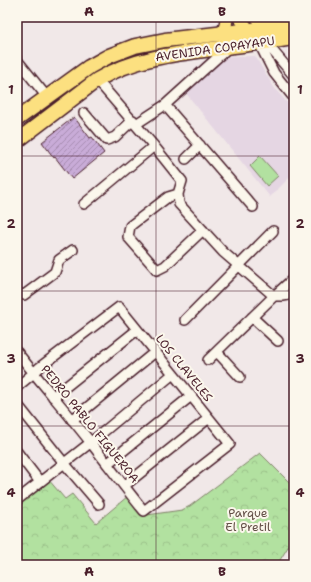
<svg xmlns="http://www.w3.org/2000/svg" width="311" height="582" font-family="'Shantell Sans',sans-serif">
<defs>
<pattern id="park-crowns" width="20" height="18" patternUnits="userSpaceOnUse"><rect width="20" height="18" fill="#b2e1a0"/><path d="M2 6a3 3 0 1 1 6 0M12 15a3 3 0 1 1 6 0" fill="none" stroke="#9bc18a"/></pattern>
<pattern id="building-hatch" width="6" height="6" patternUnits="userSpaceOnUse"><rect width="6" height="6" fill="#c9acd8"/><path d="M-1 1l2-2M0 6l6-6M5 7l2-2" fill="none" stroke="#a58baf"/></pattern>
</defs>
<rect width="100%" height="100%" fill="#f1e8e8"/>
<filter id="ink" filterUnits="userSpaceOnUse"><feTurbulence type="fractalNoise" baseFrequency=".025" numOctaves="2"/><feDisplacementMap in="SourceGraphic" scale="8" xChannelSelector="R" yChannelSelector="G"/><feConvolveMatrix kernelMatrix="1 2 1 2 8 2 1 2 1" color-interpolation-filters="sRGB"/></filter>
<g filter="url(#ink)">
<!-- built -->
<path fill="#e5d6e3" d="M255,56L275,89L294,110V173L270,197L185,92L222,57Z"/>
<!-- grass -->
<path fill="#b2e1a0" stroke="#7e8066" d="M260,156L278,176L267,186L250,166Z"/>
<!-- park -->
<path fill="url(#park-crowns)" stroke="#7e8066" d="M260,453L294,487V537L277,565H17V504L48,479L65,499L72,494L96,523L128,496L147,515L182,510L190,506Z"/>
<!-- building -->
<path fill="url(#building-hatch)" stroke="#4a1f2b" d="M74,117L90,138L92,137L104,153L72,179L55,157L54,158L42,142Z"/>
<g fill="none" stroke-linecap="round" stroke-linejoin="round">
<!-- minor casing -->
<g stroke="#4a1f2b" stroke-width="12">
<path id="minor" d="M267,42L273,51L294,76
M259,43L274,73L294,98
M17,60L47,97
M97,80L154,146L182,181L178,194L179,204L223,252L274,296H283L294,294
M165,105L253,207
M84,113L107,140L115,137L133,120
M136,124L165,105L228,48
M186,159L200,145
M178,194L168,197L130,226L128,237L157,270L165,266L203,230
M84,204L154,146
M17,293L24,295L55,272L59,260L73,250
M252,317L278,341
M185,320L273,231
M17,352C41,383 67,412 91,443C109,466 126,489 144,511L230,444L119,307L40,367C33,374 25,380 17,387
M217,352L240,377
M208,360L274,296L294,278
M53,397L137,330
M17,404L64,463L99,504
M72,420L155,352
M17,452L40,482
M107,464L191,396
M124,486L209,418
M17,500L90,443L173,374"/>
</g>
<!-- major casing -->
<g stroke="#4a1f2b" stroke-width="15">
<path id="major" d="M239,17L254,37
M221,34C225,29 227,24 226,17"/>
</g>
<!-- highway casing -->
<g stroke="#4a1f2b" stroke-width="17">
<path id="highway" d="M258,17L280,25
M17,119L89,67L98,62L109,56L135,46L165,40L294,25
M17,141L97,80C132,59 172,54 212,49C239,45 267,42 294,38"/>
</g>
<!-- minor -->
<use href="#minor" stroke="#fbf7ec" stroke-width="9"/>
<!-- major -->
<use href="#major" stroke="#fce080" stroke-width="12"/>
<!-- highway -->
<use href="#highway" stroke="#fce080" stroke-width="14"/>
</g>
</g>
<!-- grid -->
<path fill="none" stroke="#4a1f2b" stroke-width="1" stroke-opacity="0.55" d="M156,17V565M17,156H294M17,291H294M17,426H294"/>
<g text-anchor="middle" stroke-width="4" stroke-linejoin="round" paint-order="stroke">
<!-- street labels -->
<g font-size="12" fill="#4a1f2b" stroke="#fbf7ec">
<text transform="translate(215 49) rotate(-8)" y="4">AVENIDA COPAYAPU</text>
<text transform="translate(184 368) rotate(51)" y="4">LOS CLAVELES</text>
<text transform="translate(90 424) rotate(51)" y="4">PEDRO PABLO FIGUEROA</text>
</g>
<!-- park labels -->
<g font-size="12" fill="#645048" stroke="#fbf7ec">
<text x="248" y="517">Parque<tspan x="248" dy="14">El Pretil</tspan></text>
</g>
</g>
<!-- margin -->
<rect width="311" height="582" fill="none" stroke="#fbf7ec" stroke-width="44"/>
<rect x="22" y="22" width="267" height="538" fill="none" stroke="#4a1f2b" stroke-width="1.5"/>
<g font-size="13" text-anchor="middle" font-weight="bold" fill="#4a1f2b">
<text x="89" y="16">A</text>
<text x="222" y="16">B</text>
<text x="11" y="94">1</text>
<text x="300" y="94">1</text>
<text x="11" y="228">2</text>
<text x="300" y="228">2</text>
<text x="11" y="363">3</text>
<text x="300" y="363">3</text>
<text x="11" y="497">4</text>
<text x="300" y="497">4</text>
<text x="89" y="576">A</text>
<text x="222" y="576">B</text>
</g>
</svg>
